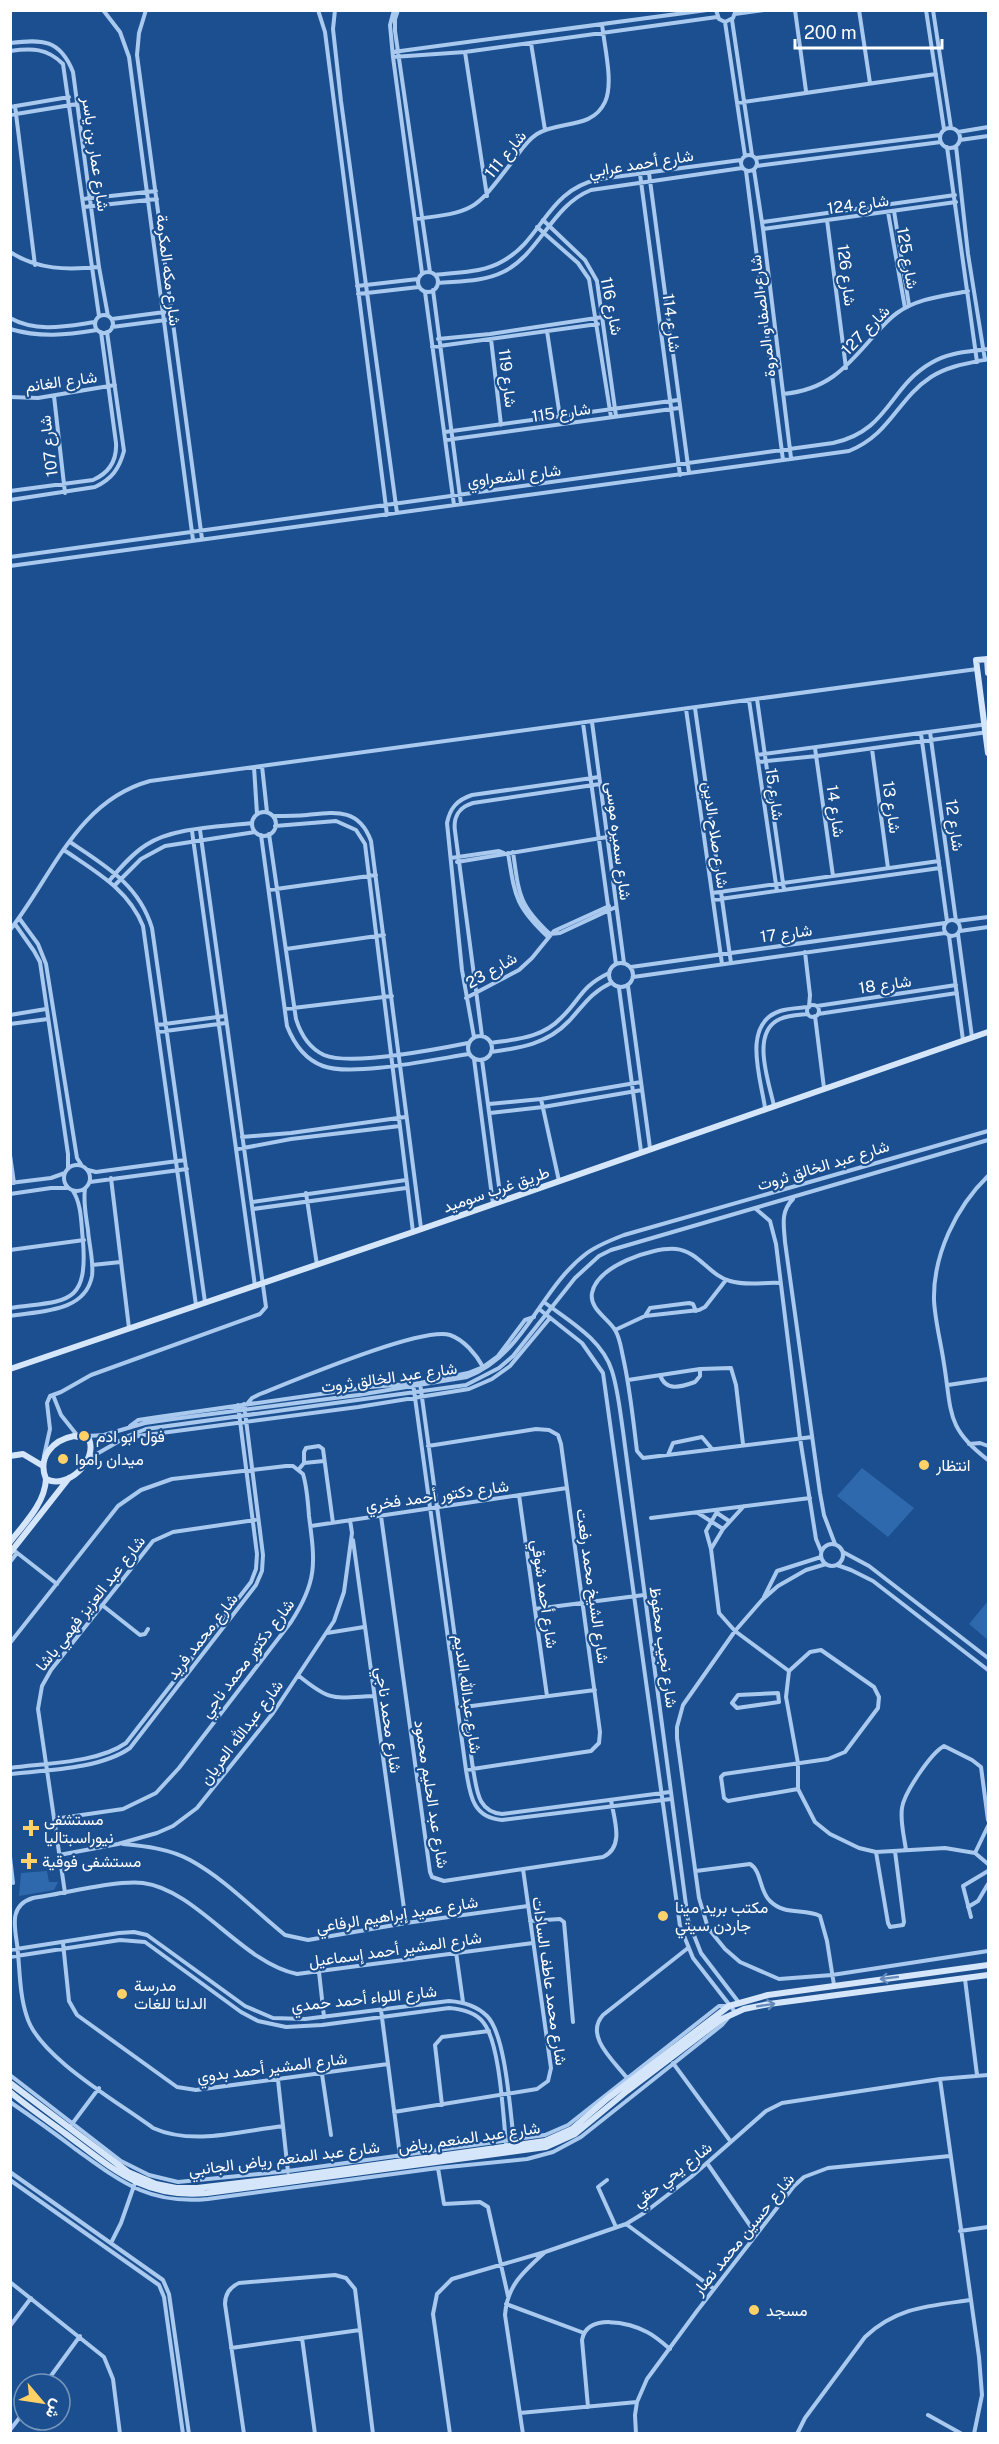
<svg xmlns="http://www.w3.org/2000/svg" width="999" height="2444" font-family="'Public Sans',Vazirmatn,sans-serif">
<rect width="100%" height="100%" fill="#1b4f8f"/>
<!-- green -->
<path fill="#2e69ad" d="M862,1468L914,1508L888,1537L837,1496Z
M988,1601V1640L969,1624Z
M47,1871L49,1882H58L54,1890L19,1896L21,1873Z"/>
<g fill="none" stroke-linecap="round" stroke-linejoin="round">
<!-- street -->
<path stroke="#a9c9ee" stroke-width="4" d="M103,10L120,32L129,57L193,540
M146,10L139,33L137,55L202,539
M318,10L325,32L387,515
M335,10L333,29L341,101L397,513
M394,10L390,25L393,57L422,273
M398,10L395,19V31L430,272
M716,10L719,19L725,22L733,18L736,10
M795,10L806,91
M859,10L870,83
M926,10L944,129
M933,10L951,128
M735,14L764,10
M732,20L752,155
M725,22L745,156
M10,43C42,39 60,39 73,72L99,267L108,316
M531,43L545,130
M10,51C32,48 47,48 63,64L99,316
M393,52L707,10
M465,52L487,196
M393,57L465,52L717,17
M737,103L936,74
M15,106L35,265
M10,107L69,97
M10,115L77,104
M940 138a10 10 0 1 1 20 0a10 10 0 1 1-20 0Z
M958,132L988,127
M960,140L988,136
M956,146L968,254L985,360
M947,147L977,362
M741 163a8 8 0 1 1 16 0a8 8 0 1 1-16 0Z
M756,158L940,135
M757,166L941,142
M754,170L763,229L791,458
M746,171L783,460
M649,173L689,473
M640,174L680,475
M83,199L156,191
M84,207L157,199
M894,211L909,305
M888,212L905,308
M415,219C476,212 475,210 512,162C520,152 526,141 537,134C559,120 592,130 605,102C614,83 604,45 602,24
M543,220L585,260L597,281L616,416
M827,220L846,368
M763,222L955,195
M537,227L578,263L589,279L611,417
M763,229L956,202
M10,252C38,270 67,270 99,267
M418 282a10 10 0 1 1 20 0a10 10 0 1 1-20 0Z
M435,275C458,272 483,273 503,261C544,238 546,190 600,179L741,160
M438,283C459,281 483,282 503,272C540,254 551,206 591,190L742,168
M357,286L418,279
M433,290L461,504
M425,292L454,505
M358,294L419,287
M95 324a9 9 0 1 1 18 0a9 9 0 1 1-18 0Z
M10,318C37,333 67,326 95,322
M112,319L172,311
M112,327L173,319
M10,329C41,338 66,335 97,330
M547,331L560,417
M438,339L490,334L603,317
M491,339L501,425
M432,347L598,324
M783,394C826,390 845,369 871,339C879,330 887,320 897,313C918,298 944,296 968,291
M54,396L65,493
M10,397L38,398L115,385
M445,432L678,400
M446,440L679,408
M10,491L93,480C109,473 117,461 116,443L101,332
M10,500L95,487C112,479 119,469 124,451L107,332
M10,557L833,443C889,431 889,387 931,363C949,352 968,352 988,349
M10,566L849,451C891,434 897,399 931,377C948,366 969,363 988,359
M757,699L784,890
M749,700L777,891
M695,708L731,963
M686,709L722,964
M592,722L624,963
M583,723L616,964
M930,732L956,921
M921,734L947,921
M815,748L833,876
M872,749L888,868
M757,755L988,724
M758,762L817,756L988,732
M262,766L267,812
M254,767L257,814
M252 824a12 12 0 1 1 24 0a12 12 0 1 1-24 0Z
M273,816C284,816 296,816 307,815C336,812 359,808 371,841L421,1228
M275,826L336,821L356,830L365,844L413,1232
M192,831L255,1286
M269,834L296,1019C301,1035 309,1048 324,1055C350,1066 438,1049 468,1043
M261,835L287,1026C294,1044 304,1059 323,1066C352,1077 436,1059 469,1054
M70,842C106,866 139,885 152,928L205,1302
M64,850C96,872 128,889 143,926L196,1305
M513,852C519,894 518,904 550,934L560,933L616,907
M508,853C515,896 515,906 548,937
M451,858L499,851L504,853
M457,862L607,837
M109,881C120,868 132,854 146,845C173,827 220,827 252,823
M115,885L141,859L165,846L255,832
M269,890L376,875
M712,893L939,861
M713,900L940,868
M19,918L38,944L46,964L77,1158L82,1166
M944 928a8 8 0 1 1 16 0a8 8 0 1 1-16 0Z
M957,921L988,917
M15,924L34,951L40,962L68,1154V1169
M10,930C53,875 77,801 150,781L977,669
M960,931L988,927
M958,934L972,1037
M949,936L963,1040
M286,949L384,935
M805,952L810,995L809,1007
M609 975a12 12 0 1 1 24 0a12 12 0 1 1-24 0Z
M631,967L945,923
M633,977L945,933
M628,986L650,1148
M619,988L641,1151
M466,998L519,970L532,958L554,931L609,906
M807 1011a6 6 0 1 1 12 0a6 6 0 1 1-12 0Z
M817,1006L956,985
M285,1009L392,996
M818,1014L957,993
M10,1015L46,1009
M815,1016L824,1088
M10,1024L48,1019
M157,1025L225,1016
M158,1032L226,1023
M468 1048a12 12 0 1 1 24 0a12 12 0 1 1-24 0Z
M482,1036L455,831C453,817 459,807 473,803L600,784
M474,1037L462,970L447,823C450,808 457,800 472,795L599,777
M491,1043C517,1039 542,1038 561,1018C581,999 580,987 609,973
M491,1052C521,1048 547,1044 569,1021C584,1005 590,993 611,983
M474,1059L493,1204
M482,1060L501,1201
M541,1099L559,1181
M489,1104L541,1099L641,1082
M774,1106C769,1082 750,1032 780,1019C789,1015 799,1015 808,1014
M765,1108C761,1079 741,1024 780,1011C789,1008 799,1008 808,1007
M490,1113L543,1107L642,1090
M242,1137L291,1133L405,1117
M238,1149L291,1139L400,1126
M10,1155L14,1183
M64 1178a13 13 0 1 1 26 0a13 13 0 1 1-26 0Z
M88,1170L96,1172L185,1160
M988,1176C956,1207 933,1255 934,1300C935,1321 941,1343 944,1364C952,1413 946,1428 988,1460
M111,1178L129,1328
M90,1182L187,1169
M10,1183L51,1178L65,1173
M306,1193L317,1265
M10,1194L51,1188H68
M793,1199C780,1212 784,1226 785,1242L820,1493L824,1515L835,1544
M252,1202L406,1180
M253,1209L406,1188
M756,1209L770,1221L776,1244L800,1438L816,1539L821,1551
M10,1250L84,1240
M92,1265L121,1262
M780,1283C764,1282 746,1286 730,1281C710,1276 698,1251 676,1249C652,1247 597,1266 592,1293C589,1309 609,1319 615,1330C620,1338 621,1348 623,1357C630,1388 633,1419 637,1451L643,1458L812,1437
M544,1302C569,1321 602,1339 612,1371C618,1390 620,1411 623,1431L688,1920L701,1953L740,2004
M10,1308C66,1300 88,1307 83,1241C81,1224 82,1205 73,1191
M539,1309L582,1343L603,1373L680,1926L693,1958L735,2012
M10,1316C39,1311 85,1313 92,1276C94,1262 89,1245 88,1230C86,1216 83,1202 85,1189
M645,1316L650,1308L689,1303L693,1304L696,1311
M615,1330L645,1316L699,1310L705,1307L726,1280
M660,1375C666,1392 681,1387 695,1382L700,1376V1369
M628,1380L700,1369L731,1368L736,1385L743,1444
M413,1383L466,1770C470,1794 472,1818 502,1820L671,1799
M420,1383L473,1769C477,1789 477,1812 502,1814L670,1792
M948,1385L988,1379
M53,1395L61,1415L77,1435
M247,1404L252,1398L260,1394C293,1381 422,1326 450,1335C464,1340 476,1354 483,1367
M130,1426L138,1420L158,1417L370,1387L420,1383L468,1373L483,1367L498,1356L525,1320L534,1317
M88,1436L104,1435L145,1423L173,1419L358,1395L467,1377C527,1353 538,1290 587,1253C598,1245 611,1240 624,1235L988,1131
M131,1437L358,1407L469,1389L492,1379L510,1366L550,1318
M969,1444L980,1443L988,1446
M428,1446L536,1429L549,1430L558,1435L561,1444L600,1732L599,1743L591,1751L466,1770
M668,1455L673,1443L702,1437L712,1449
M44,1456L50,1429L47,1403L50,1396L61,1392L91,1375L260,1314L266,1307L200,830
M88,1459L128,1436L146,1429L466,1385L499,1368L513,1356L575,1278L599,1256L611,1250L988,1140
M304,1463V1452L306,1448L319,1446L323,1449L333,1523
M299,1469L304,1463L324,1461
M519,1495L547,1696
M744,1506L723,1529L711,1549L719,1613L735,1631L789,1671
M698,1513L723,1529
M717,1513L729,1521
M381,1516L430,1872L432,1877L444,1881L603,1857C625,1847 614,1819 611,1800
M651,1518L810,1498
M350,1520L352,1533
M311,1526L567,1488
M353,1540L406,1923
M821 1555a11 11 0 1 1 22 0a11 11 0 1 1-22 0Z
M11,1548L57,1584
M711,1549L706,1531L718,1510
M843,1552L869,1566L988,1658
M10,1562L17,1553
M826,1564L806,1570L778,1586L762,1600L735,1631L683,1705L677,1727V1738L699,1898L708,1928L725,1949L740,1962L779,1979L832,1975L988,1951
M837,1565L851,1570L873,1581L988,1670
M764,1597L777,1571L821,1557
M102,1605L140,1635L145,1634L148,1629
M535,1609L644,1595
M327,1633L364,1627
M10,1643L118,1506L141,1490L172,1479L286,1466H293L303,1474C307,1487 308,1502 309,1516C315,1562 318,1581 291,1622L179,1768L156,1793L123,1809L54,1819
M299,1676C331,1702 333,1698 374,1696
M778,1693L779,1702L737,1708L732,1703L738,1695Z
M464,1707L595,1690
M10,1768C45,1763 98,1763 126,1743L251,1582L256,1569L257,1554L238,1405
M10,1774C47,1770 100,1769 130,1748L256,1585L262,1571L263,1555L244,1404
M798,1789L728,1801L724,1798L721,1777L724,1774L828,1759L845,1752L878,1708L879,1697L874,1687L821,1650L810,1652L789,1671L786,1697L798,1763V1789L815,1822L830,1834L859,1848L876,1852L945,1848L975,1853L988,1864
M123,1844C145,1846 170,1849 190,1860C225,1879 254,1910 285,1935L308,1940L406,1923L528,1906
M906,1850C904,1836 900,1821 902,1808C904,1793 931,1753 944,1746L972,1760L981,1767L988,1820
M876,1852L888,1923L890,1927L903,1925L904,1922L895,1851
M975,1853L988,1826
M59,1855L118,1844L157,1833L173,1826L197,1808L273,1713L334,1621L344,1592L352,1533
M10,1857L13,1883
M696,1871L750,1864C762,1871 759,1891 770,1901C785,1916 804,1908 820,1916L827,1941L834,1985
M65,1893L38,1709L42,1686L51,1670L153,1541L173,1532L255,1520
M968,1907L978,1901L988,1884
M971,1917L963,1886L988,1871
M530,1921L560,1919L564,1922L573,2022
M63,1943L69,2001L77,2015L177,2087L196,2090L388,2064
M10,1950L119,1933L134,1932L147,1935L245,2006L273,2018L305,2019L449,2001C463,2002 476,2005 487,2016C506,2035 510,2112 514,2141
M456,1952L463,2002
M10,1957L120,1940L145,1942L241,2012L258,2021L286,2027L322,2025L449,2008C462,2009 475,2012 483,2022C500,2042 503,2115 506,2143
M319,1972L324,2017
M965,1979L977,2075
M381,2010L400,2156
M673,2063L731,2142
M322,2074L331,2135
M10,2075L121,2161L149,2175L178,2182L288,2171L545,2135L568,2125L719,2006H728
M627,2078C614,2061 584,2036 603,2015L688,1948
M940,2079L979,2357L982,2395L974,2434
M278,2080L288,2172
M10,2102C32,2117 53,2132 74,2148C120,2181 148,2205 208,2199L438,2168L527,2159L553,2152L581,2137L722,2025L728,2018
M442,2105L435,2045L442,2037L489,2031
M394,2112L537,2089L548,2081L551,2068L523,1869
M72,2124L99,2088
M283,2126C241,2131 193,2146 153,2128C118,2102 39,2057 27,2017C19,1994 20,1967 17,1944C14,1924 10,1905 33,1898C63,1894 114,1880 143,1883C197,1890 242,1963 297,1974L533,1943
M707,2163L756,2234
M438,2168L444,2204L480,2202L488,2207L508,2296
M10,2172L163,2280L169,2294L189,2434
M10,2180L159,2285L164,2297L183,2434
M607,2180L598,2187L616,2227
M626,2224L714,2289
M960,2231L988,2227
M111,2243L121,2223L135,2183
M10,2282L104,2357L113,2379L120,2434
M506,2304L584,2333
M10,2326L31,2298
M302,2338L315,2434
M231,2348L360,2330
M45,2384L80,2336
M588,2407L582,2340C587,2313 629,2322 647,2332C655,2336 663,2343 670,2349
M520,2413L637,2402
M928,2415L962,2434
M10,2430L24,2412
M244,2434L225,2304C225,2294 230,2287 239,2283L335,2275L346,2278L355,2289L373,2434
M450,2434L433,2314L437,2294L452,2279L545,2252L626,2224L644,2213L691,2177L766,2111L782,2103L940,2079L988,2075
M523,2434L505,2315C507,2286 523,2272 544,2253
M636,2434L635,2415L637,2402L647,2379L697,2311L794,2186L804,2177L828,2168L950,2156
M797,2434L805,2418L865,2337C897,2307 929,2306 971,2300"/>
<!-- secondary -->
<path stroke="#d6e6fa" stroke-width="6" d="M987,659L988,673
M988,659L976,660L988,753
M10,1369L413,1232L988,1032
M74,1436L89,1439C98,1461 67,1490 46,1479C37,1457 53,1440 74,1436Z
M10,1456L23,1454L43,1466
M10,1542C25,1523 45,1503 46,1479
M10,1553L69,1478
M10,2083L128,2172L156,2184L176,2188H197L289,2177L545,2141L572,2129L608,2098L729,2006L768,1995L988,1965
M10,2092C28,2107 47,2120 66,2134C113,2169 144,2199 207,2193L546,2147L575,2134L627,2091L722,2019L744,2009L769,2004L988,1975"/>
</g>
<!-- one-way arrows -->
<defs><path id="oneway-shaft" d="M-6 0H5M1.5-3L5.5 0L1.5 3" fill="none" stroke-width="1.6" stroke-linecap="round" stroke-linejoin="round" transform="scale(1.5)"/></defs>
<g stroke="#668bba">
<use href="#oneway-shaft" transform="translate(889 1978) rotate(173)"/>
<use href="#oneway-shaft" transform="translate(766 2005) rotate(-9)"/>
</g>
<!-- markers -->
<g fill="#ffd166" stroke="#1b4f8f" stroke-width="2">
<circle cx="84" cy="1436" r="6"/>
<circle cx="63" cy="1459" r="6"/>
<circle cx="924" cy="1465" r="6"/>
<path d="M28 1819h6v6h6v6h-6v6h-6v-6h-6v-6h6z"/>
<path d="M26 1852h6v6h6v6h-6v6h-6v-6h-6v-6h6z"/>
<circle cx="663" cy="1916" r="6"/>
<circle cx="122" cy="1994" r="6"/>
<circle cx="754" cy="2310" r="6"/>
</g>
<g text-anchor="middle" stroke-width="4.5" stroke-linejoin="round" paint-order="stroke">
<!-- street labels -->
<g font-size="16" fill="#fff" stroke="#1b4f8f">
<text transform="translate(96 154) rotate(82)" y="6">شارع عمار بن ياسر</text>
<text transform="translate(505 154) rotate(-51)" y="6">شارع 111</text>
<text transform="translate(641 163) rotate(-9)" y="6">شارع أحمد عرابي</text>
<text transform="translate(858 204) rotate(-8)" y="6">شارع 124</text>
<text transform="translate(908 258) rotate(80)" y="6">شارع 125</text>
<text transform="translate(169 270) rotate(83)" y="6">شارع مكه المكرمة</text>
<text transform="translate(847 275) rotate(83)" y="6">شارع 126</text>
<text transform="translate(612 306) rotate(79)" y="6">شارع 116</text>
<text transform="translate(762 316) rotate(-97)" y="6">شارع الصفا و المروة</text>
<text transform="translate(672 323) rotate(83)" y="6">شارع 114</text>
<text transform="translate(865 330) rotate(-46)" y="6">شارع 127</text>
<text transform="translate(508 378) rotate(83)" y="6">شارع 119</text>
<text transform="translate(61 381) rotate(-8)" y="6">شارع الغانم</text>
<text transform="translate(561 412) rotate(-8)" y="6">شارع 115</text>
<text transform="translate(48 446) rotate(-97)" y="6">شارع 107</text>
<text transform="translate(514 475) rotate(-7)" y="6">شارع الشعراوي</text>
<text transform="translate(775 794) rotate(82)" y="6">شارع 15</text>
<text transform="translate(892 807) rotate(82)" y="6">شارع 13</text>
<text transform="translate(836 811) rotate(82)" y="6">شارع 14</text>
<text transform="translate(955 825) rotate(82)" y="6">شارع 12</text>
<text transform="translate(716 835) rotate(82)" y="6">شارع صلاح الدين</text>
<text transform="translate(619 841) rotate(83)" y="6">شارع سميره موسى</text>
<text transform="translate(786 933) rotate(-8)" y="6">شارع 17</text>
<text transform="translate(491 970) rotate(-30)" y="6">شارع 23</text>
<text transform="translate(885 984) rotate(-8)" y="6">شارع 18</text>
<text transform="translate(823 1165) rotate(-17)" y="6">شارع عبد الخالق ثروت</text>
<text transform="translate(496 1189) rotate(-19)" y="6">طريق غرب سوميد</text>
<text transform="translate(389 1377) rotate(-8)" y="6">شارع عبد الخالق ثروت</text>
<text transform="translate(437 1495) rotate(-8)" y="6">شارع دكتور أحمد فخري</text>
<text transform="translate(593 1586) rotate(82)" y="6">شارع الشيخ محمد رفعت</text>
<text transform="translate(545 1594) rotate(82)" y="6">شارع أحمد شوقي</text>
<text transform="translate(90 1603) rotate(-52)" y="6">شارع عبد العزيز فهمي باشا</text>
<text transform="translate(202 1636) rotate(-52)" y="6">شارع محمد فريد</text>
<text transform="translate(664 1647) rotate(82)" y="6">شارع نجيب محفوظ</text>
<text transform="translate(247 1658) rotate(-53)" y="6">شارع دكتور محمد ناجي</text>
<text transform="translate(468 1694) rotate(82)" y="6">شارع عبدالله النديم</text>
<text transform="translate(389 1720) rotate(82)" y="6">شارع محمد ناجي</text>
<text transform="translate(241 1732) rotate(-53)" y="6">شارع عبدالله العريان</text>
<text transform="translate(432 1794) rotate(81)" y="6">شارع عبد الحليم محمود</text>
<text transform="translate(397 1914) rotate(-9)" y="6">شارع عميد إبراهيم الرفاعي</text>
<text transform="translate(395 1949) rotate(-8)" y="6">شارع المشير أحمد إسماعيل</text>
<text transform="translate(550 1981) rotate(82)" y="6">شارع محمد عاطف السادات</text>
<text transform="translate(364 1998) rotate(-6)" y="6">شارع اللواء أحمد حمدي</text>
<text transform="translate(272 2067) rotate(-7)" y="6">شارع المشير أحمد بدوي</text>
<text transform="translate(469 2137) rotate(-8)" y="6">شارع عبد المنعم رياض</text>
<text transform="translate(284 2158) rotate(-7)" y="6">شارع عبد المنعم رياض الجانبي</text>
<text transform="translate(672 2174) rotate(-38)" y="6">شارع يحي حقي</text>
<text transform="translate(743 2234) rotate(-51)" y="6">شارع حسين محمد نصار</text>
</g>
<!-- poi labels -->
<g font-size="16" fill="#fff" stroke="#1b4f8f" text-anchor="start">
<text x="96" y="1442">فول ابو ادم</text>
<text x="75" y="1465">ميدان راموا</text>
<text x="936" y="1471">انتظار</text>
<text x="44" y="1825">مستشفى<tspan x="44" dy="18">نيوراسبتاليا</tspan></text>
<text x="42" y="1867">مستشفى فوقية</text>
<text x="675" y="1913">مكتب بريد مينا<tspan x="675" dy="18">جاردن سيتي</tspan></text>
<text x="134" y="1991">مدرسة<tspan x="134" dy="18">الدلتا للغات</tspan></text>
<text x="766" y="2316">مسجد</text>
</g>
</g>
<!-- border -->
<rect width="999" height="2444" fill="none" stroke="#ffffff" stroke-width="24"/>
<!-- north arrow -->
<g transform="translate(42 2402) rotate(119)"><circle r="28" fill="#1b4f8f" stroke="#7695bc" stroke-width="1.5"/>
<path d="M0-4.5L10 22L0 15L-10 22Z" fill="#ffd166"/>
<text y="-9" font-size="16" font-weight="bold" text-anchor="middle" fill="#ffffff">ش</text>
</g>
<!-- scale -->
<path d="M795 39v9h147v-9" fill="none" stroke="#ffffff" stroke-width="3"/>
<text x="804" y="39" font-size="18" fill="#ffffff" stroke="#1b4f8f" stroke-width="4.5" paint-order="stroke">200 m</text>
</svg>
